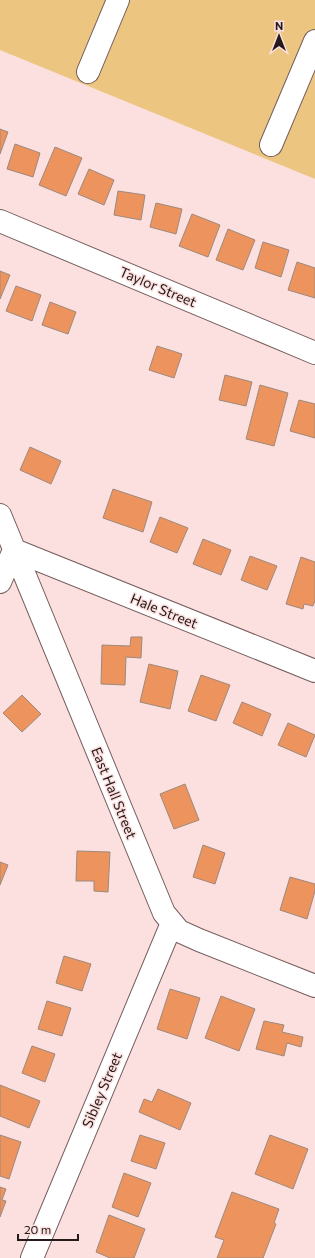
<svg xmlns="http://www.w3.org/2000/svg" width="315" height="1258" font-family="Commissioner,sans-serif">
<rect width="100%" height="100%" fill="#fce0df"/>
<!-- green -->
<path fill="#ecc580" d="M0,0H315V179L0,50Z"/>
<!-- building -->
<path fill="#ed935e" stroke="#9d897d" d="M0,129L8,132L0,154Z
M15,144L40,153L33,177L7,169Z
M55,147L82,158L66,196L39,185Z
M89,169L114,180L104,205L78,194Z
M118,191L145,195L141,220L114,215Z
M156,203L182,209L176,234L150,227Z
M192,214L220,225L208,257L179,246Z
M228,229L255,240L243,270L216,260Z
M263,242L289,250L281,277L255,268Z
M297,262L315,268V298L288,290Z
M0,271L10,275L0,299Z
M16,286L41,295L32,321L6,311Z
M50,302L76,312L68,334L42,325Z
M157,346L182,354L174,378L149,370Z
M225,375L252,382L246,406L219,400Z
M260,385L288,393L274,446L246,439Z
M299,400L315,404V438L290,431Z
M30,447L61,461L51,484L20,470Z
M113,489L152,502L143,532L103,518Z
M160,517L188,528L177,553L150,542Z
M203,539L231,550L221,575L193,564Z
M250,556L277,566L267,590L241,580Z
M301,557L315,562V601L313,606L304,604L303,609L286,604Z
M131,637H142L141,658L126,657L125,685L101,684L102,645L130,646Z
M149,664L178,671L170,709L140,702Z
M201,675L230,685L216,721L188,711Z
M22,695L41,714L22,732L3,713Z
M242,702L271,714L262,736L233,723Z
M288,723L315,735L306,757L278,745Z
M185,784L199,820L174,829L160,794Z
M203,845L225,853L215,884L193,877Z
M77,851L110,852L108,892L94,891V881H76Z
M0,862L8,865L0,885Z
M290,877L315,884V891L307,919L280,910Z
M64,956L91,964L82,991L56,983Z
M170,989L200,998L187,1039L157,1029Z
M221,996L255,1009L239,1051L205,1038Z
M47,1001L71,1008L62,1036L38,1029Z
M264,1021L284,1025L282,1032L303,1037L301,1047L287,1043L284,1056L256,1049Z
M32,1046L55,1054L45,1082L22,1073Z
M0,1085L40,1101L29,1128L0,1116Z
M158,1089L191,1103L180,1130L139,1112L144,1099L152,1102Z
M0,1135L21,1142L9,1179L0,1176Z
M140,1135L165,1143L156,1169L131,1161Z
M270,1135L308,1149L293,1189L255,1174Z
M124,1173L151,1183L138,1217L112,1207Z
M0,1187L6,1189L2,1200L6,1201L0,1217Z
M232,1192L279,1209L274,1223L276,1224L263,1258H217L224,1240L215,1237Z
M109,1215L145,1229L134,1258H110L96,1252Z"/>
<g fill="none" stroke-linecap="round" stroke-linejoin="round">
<!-- minor casing -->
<g stroke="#755e5d" stroke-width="24">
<path id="minor" d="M88,72L118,0
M271,145L315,41
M0,221L315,353
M0,515L164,913L179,931L199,940L315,986
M0,582L14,550L315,671
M32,1258L172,923"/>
</g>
<!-- minor -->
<use href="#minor" stroke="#fff" stroke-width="22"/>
</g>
<g text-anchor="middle" stroke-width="3" stroke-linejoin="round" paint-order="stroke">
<!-- street labels -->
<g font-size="14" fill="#241a1a" stroke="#fce0df">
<text transform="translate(158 287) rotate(23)" y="5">Taylor Street</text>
<text transform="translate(164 611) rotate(22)" y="5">Hale Street</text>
<text transform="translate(114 793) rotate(68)" y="5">East Hall Street</text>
<text transform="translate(102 1090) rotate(-67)" y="5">Sibley Street</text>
</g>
</g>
<!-- north arrow -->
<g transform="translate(279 36)" stroke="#fce0df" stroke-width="3" paint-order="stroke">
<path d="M0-3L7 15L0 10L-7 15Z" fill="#241a1a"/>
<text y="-6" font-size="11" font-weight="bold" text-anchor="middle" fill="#241a1a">N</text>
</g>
<!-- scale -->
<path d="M18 1234v6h60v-6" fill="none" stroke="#241a1a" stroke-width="2"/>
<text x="24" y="1234" font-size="12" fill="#241a1a" stroke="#fce0df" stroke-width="3" paint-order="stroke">20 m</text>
</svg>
